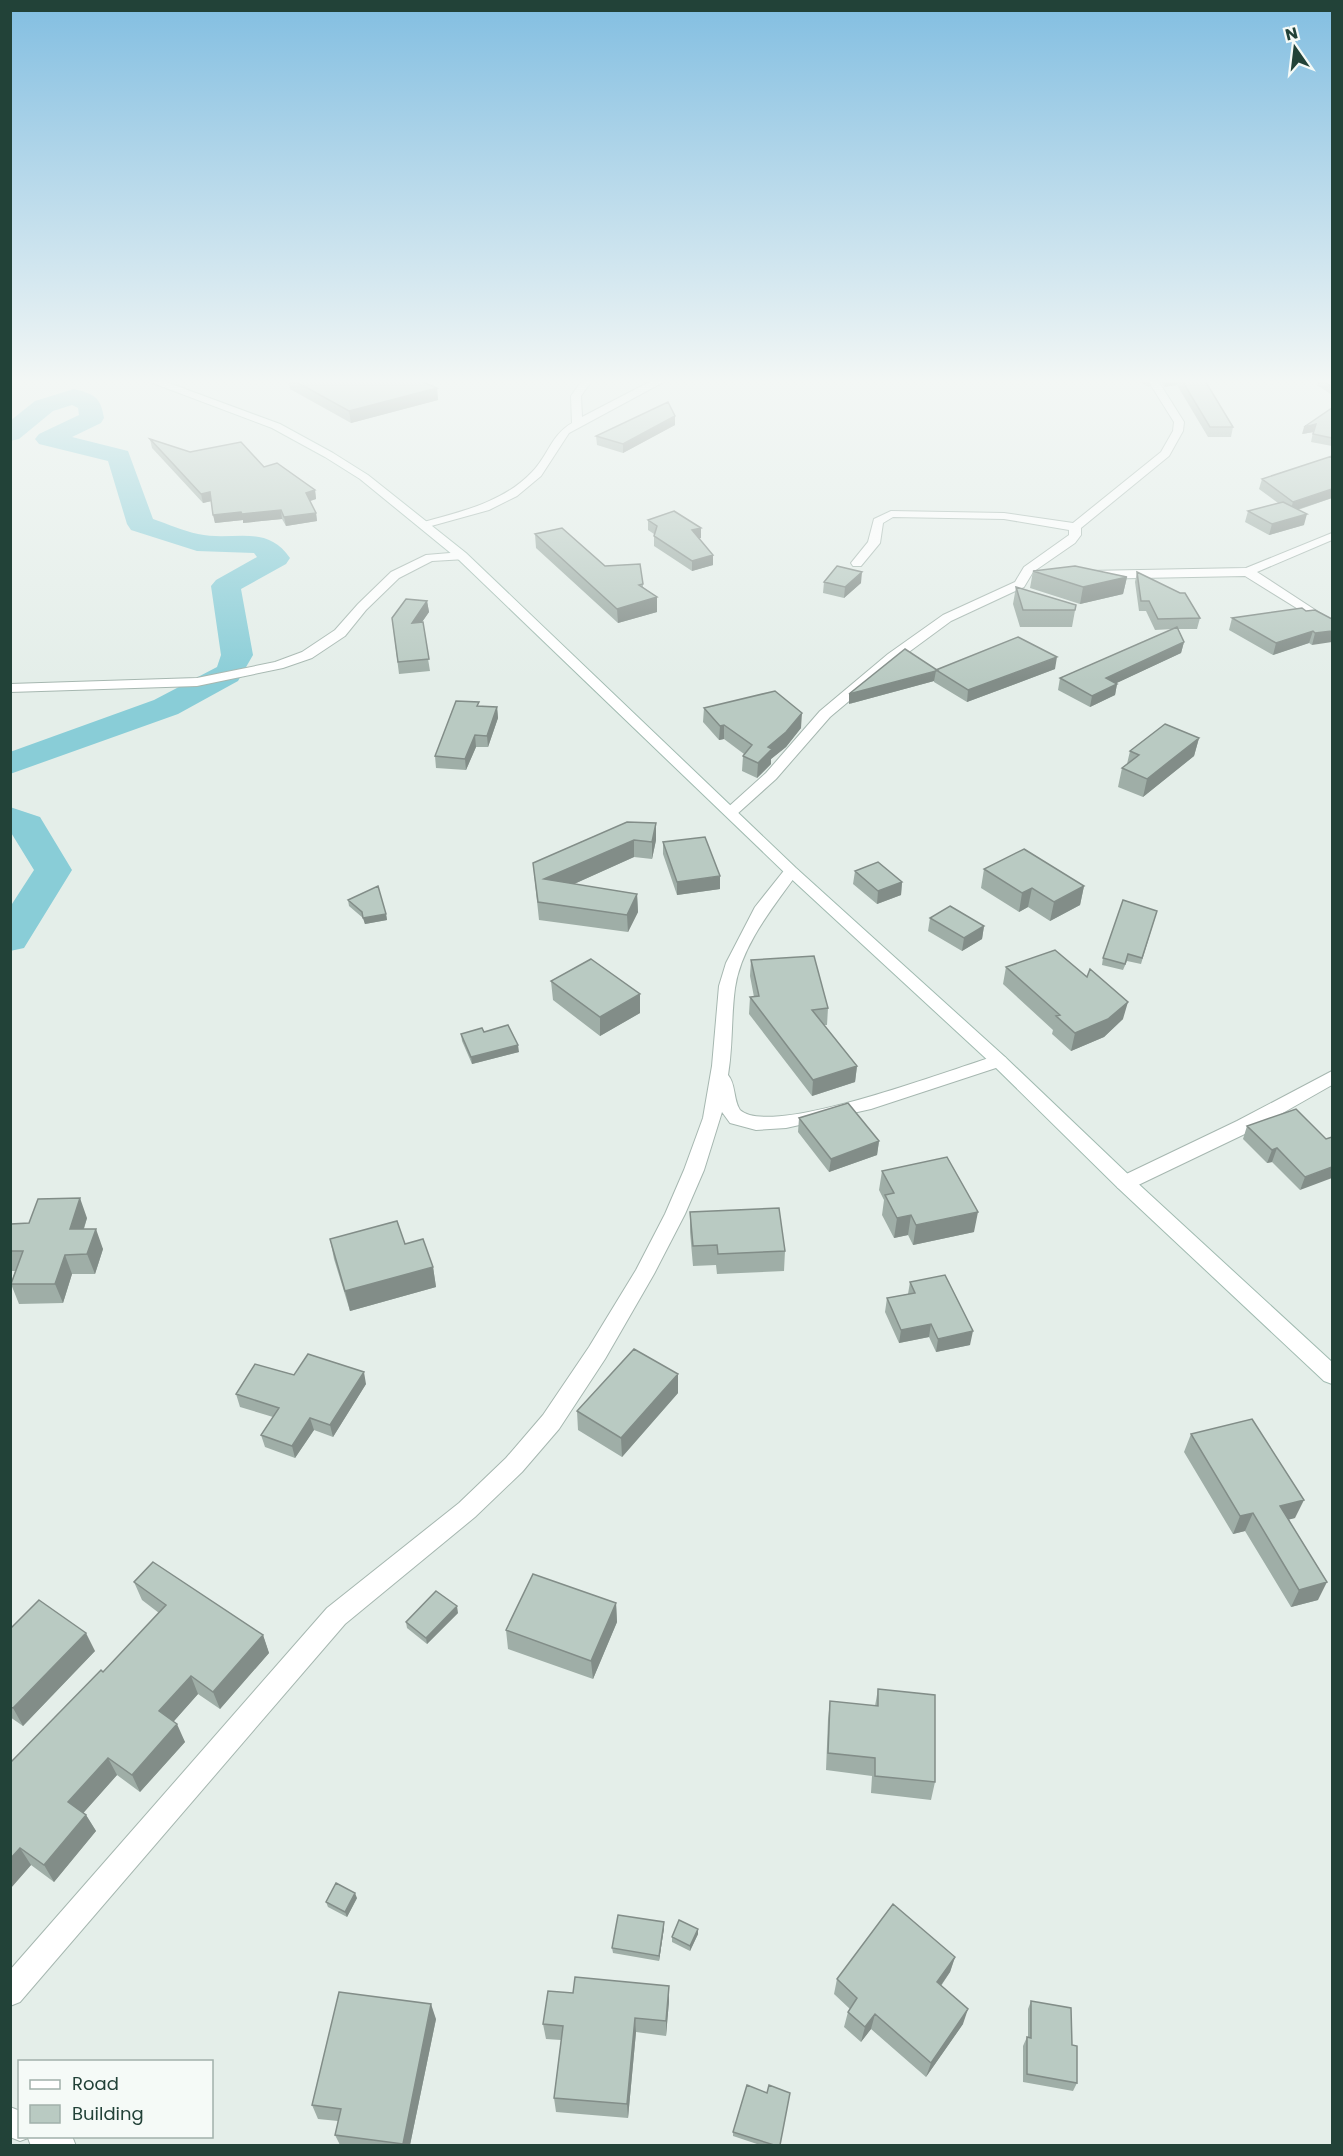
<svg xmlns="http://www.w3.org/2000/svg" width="1343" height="2156" font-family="Poppins,sans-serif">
<rect width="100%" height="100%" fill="#e4eee9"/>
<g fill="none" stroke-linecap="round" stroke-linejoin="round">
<!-- river -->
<path fill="#89cdd7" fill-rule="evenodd" d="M74,389C94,394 101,397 104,418L101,423L72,437L128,451L153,519C168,524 183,531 198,534C233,542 266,523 290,558L286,564L241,589L253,655L238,681L178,714L10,774V752L154,700L217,667L221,655L211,586L216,580L257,557L254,553L197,551L131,530L127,524L108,461L39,444L35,439L39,434L79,415L78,408L72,405L53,411L19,439L10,441V421L35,401Z
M10,807L40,817L72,870L24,948L10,951V907L34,870L10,831Z"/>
<!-- minor casing -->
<g stroke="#a6b7b0" stroke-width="2">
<path id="minor" d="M583,379H593L581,396L582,417L655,379H669L569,433L541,476L517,496L489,510L424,528L420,527V523C459,512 503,503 532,472C548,456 551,435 572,423L571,396Z
M1147,379H1157L1184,422L1183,431L1169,456L1081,528V535L1075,543L1033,572L1024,587L951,621L898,660L830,717L776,779L736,815H726L724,812L726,809L766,773L820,711L888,654L943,615L1015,582L1024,567L1069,535V530L1004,519L893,517L883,523L880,543L861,566H853L851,563L868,542L874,519L891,511L1004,513L1073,523L1161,452L1173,431L1174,422Z
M1332,533V540L1257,572L1332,621V630L1245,576L1087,579L1081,575L1087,571L1246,568Z
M462,552L468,556L466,559L432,561L399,578L366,610L345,636L312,658L283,668L197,686L10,692V684L197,678L275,662L302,652L335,630L358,604L391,572L426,555Z
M791,866L799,871C775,905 741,945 735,988C731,1017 733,1046 728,1075C736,1084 733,1099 740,1110C772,1139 956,1067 999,1055L1005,1057L1008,1061L1005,1065L871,1109L786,1128L756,1130L730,1123L722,1112L704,1170L685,1214L654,1274L605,1359L559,1429L522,1472L475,1517L345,1624L20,2002L10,2006V1970L327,1608L459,1503L506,1458L543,1415L589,1347L636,1270L665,1214L684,1170L703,1118L712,1066L719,986L726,963L755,907L786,868Z
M1332,1071V1085L1251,1131L1132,1188L1125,1190L1118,1188L1115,1183L1118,1178L1237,1121Z
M10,2107L20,2111V2136H72L76,2146H31L28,2138L20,2141L10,2137Z"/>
</g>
<!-- secondary casing -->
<g stroke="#a1bbb1" stroke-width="2">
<path id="secondary" d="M142,379H158L280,424L333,453L368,475L466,553L796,868L1005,1057L1132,1178L1332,1362V1384L1324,1381L1118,1188L993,1065L786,874L458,559L360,479L325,457L272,428Z"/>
</g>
<!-- minor -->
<use href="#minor" fill="#fff" fill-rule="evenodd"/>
<!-- secondary -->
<use href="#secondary" fill="#fff" fill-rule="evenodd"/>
</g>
<!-- wall -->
<path fill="#9faea7" d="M288,379H415L437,388L438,400L351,423L290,389Z
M1133,379H1151L1149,387Z
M1160,379H1209V382H1206L1233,427L1231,437H1208L1177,385L1164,387Z
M1319,379H1332V395L1317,385Z
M1332,408V446L1311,442L1313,432L1302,434Z
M675,416V425L623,453L597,445L596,436Z
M150,439L190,452L264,467L315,490L316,499L310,501L316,513L317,521L286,526L282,519L243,523V520L215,523L211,501L203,503L152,448Z
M1332,456V498L1298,510L1304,525L1269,535L1245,522L1248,511L1278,503L1259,489L1262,479Z
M648,520L701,528V538H699L713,565L692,571L654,546V534L648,530Z
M535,534L643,584V587L657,597V612L618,623L536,548Z
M1033,571L1127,577L1123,594L1080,604L1030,588Z
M1137,572L1200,618L1197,629H1178L1184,642L1181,653L1116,683L1117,684L1115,695L1090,707L1058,690L1060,678L1173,629L1155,630L1146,611H1139L1135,582Z
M824,582L861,583L844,598L823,593Z
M1016,587L1076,605L1072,627H1020L1013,604Z
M427,601L429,612L422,622L430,671L399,674L392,618Z
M1306,611L1332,619L1312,645L1309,643L1273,655L1229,630L1232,618Z
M1055,669L967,702L934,682V681L849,704L936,670Z
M479,706L497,707L498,718L488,747H476L466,770L436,768L435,756Z
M704,708L801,728L786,747L771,759V764L757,778L742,771L743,756L744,754L724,739L719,740L703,722Z
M1199,738L1194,756L1143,797L1118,787L1122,768L1127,764L1130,751Z
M656,823V840L652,859L634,857L574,884L637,894L638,912L628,932L539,920L533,863Z
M663,842L720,889L677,895L663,854Z
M984,869L1084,886L1080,905L1050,921L1028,907L1019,912L981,888Z
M855,871L902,882L901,895L877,904L853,884Z
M348,900L386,914L387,920L365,924L363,918L349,906Z
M1157,911L1141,964L1127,961L1123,970L1102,965L1103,958Z
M930,918L984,926L982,939L962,951L928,931Z
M751,960L828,1008L827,1025H824L857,1066L855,1082L812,1096L749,1014L750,997H754L750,976Z
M1006,967L1123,1019L1104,1037L1071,1051L1052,1034L1053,1030L1003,984Z
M551,981L640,994V1013L600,1036L553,1000Z
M484,1032L519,1052L472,1064L462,1041L461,1034Z
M799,1118L879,1141L877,1155L829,1172L798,1132Z
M1247,1126L1326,1139L1300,1190L1272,1162L1267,1163L1243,1139Z
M882,1171L974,1232L913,1245L908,1235L894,1238L882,1215L884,1200L879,1190Z
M690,1212L785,1251L784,1271L717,1274L716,1265L693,1266L690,1232Z
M87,1218L84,1229L103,1249L95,1274H72L63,1303L19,1304L11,1284L15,1271H10V1226Z
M330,1239L405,1244L433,1267L436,1287L350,1311L334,1259Z
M910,1282L970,1345L936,1352L929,1337L899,1343L885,1312L887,1298L908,1294Z
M294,1375L366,1384L333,1437L314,1430L295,1458L265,1447L261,1435L273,1417L240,1407L236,1394Z
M678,1393L622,1457L578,1430L577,1411Z
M1191,1434L1295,1518L1289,1519L1318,1600L1291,1607L1245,1531L1233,1534L1184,1452Z
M134,1582L263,1635L269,1653L220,1709L198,1694L173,1722L185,1742L140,1792L117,1775L83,1813L86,1815L96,1831L54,1882L31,1865L10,1889V1763L103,1672L159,1613L142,1600Z
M616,1603L617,1622L593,1679L508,1649L506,1630Z
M458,1613L427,1644L407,1628L406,1622Z
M10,1629L95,1651L23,1726L10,1717Z
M878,1689L935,1782L931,1800L871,1793L872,1776L826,1770L828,1719L830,1701L875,1706Z
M357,1898L347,1917L328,1907L326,1902Z
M664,1922V1928L659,1961L613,1953L612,1948Z
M698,1929V1934L690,1951L672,1942V1937Z
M955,1957L950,1972L941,1986L963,2024L926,2077L871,2029L861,2042L844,2027L848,2012L850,2009L834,1994L837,1979Z
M669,2001L666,2036L636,2032L628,2118L556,2112L554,2098L561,2040L546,2039L543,2024Z
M1031,2001L1072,2045L1077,2083L1073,2091L1023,2082V2046L1027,2037L1028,2038V2009Z
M436,2019L410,2145H340L335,2135L338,2121L318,2119L312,2105Z
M767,2093L780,2145H760L733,2136V2132Z"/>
<!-- shaded-wall -->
<path fill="#828d88" d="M1166,379H1178L1177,385L1164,387Z
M437,388L438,400L351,423L349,411Z
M675,416V425L623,453V444Z
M1316,424L1314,432L1302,434L1304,427Z
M1332,489V498L1290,512L1293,502Z
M315,490L316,499L307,502L306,493Z
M210,492L212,501L203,503L201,494Z
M281,510L282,519L243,523V520L215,523L213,515L241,512Z
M316,513L317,521L286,526L284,517Z
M1307,514L1304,525L1269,535L1272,524Z
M701,528V538L692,541V530Z
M713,555V565L692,571V561Z
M862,572L861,583L844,598L845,587Z
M1127,577L1123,594L1080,604L1083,587Z
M657,597V612L618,623L617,609Z
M427,601L429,612L413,635L412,623Z
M1313,631L1309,643L1273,655L1276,643Z
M1332,631V642L1312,645L1315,633Z
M1184,642L1181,653L1104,689L1106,678Z
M1057,657L1055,669L967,702L968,690Z
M936,671L934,681L849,704V694Z
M1117,684L1115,695L1090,707L1092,696Z
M497,707L498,718L488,747L487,736Z
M802,713L801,728L786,747L771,759V764L757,778L758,763L768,747Z
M724,725V739L719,740L720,726Z
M475,735L476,747L466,770L465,759Z
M1199,738L1194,756L1143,797L1147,779Z
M656,823V840L652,859V842Z
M634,840V857L545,897L544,879Z
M720,876V889L677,895V882Z
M902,882L901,895L877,904L878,891Z
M1084,886L1080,905L1050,921L1054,902Z
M1032,888L1028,907L1019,912L1022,893Z
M637,894L638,912L628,932L627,915Z
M386,914L387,920L365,924L363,918Z
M984,926L982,939L962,951L964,938Z
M640,994V1013L600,1036V1017Z
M1128,1002L1123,1019L1104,1037L1071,1051L1075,1033Z
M518,1045L519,1052L472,1064L471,1057Z
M857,1066L855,1082L812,1096L813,1080Z
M879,1141L877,1155L829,1172L831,1159Z
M1277,1148L1272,1162L1267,1163L1272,1150Z
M1332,1167V1178L1300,1190L1305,1177Z
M80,1198L87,1218L77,1249L70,1229Z
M978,1212L974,1232L913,1245L916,1225Z
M911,1215L908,1235L894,1238L897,1218Z
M96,1229L103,1249L95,1274L87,1254Z
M65,1255L72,1274L63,1303L55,1284Z
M433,1267L436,1287L350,1311L345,1291Z
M931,1324L929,1337L899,1343L901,1330Z
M973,1331L970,1345L936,1352L938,1339Z
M364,1372L366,1384L333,1437L330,1425Z
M678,1374V1393L622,1457L621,1438Z
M310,1418L314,1430L295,1458L292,1446Z
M1304,1500L1295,1518L1272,1524L1280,1506Z
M1253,1513L1245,1531L1233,1534L1240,1516Z
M1327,1582L1318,1600L1291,1607L1299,1590Z
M616,1603L617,1622L593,1679L591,1661Z
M457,1606L458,1613L427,1644L426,1638Z
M86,1633L95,1651L23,1726L13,1708Z
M263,1635L269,1653L220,1709L213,1692Z
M191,1676L198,1694L167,1729L159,1711Z
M177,1724L185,1742L140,1792L132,1775Z
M108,1758L117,1775L78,1819L68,1802Z
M86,1815L96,1831L54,1882L44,1865Z
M20,1848L31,1865L10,1889V1859Z
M355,1893L357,1898L347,1917L345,1912Z
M664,1922V1928L659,1961V1956Z
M698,1929V1934L690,1951V1946Z
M955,1957L950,1972L932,1998L937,1982Z
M669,1986V2001L666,2036V2021Z
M431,2004L436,2019L410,2145H403V2144Z
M968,2009L963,2024L926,2077L931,2063Z
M875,2014L871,2029L861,2042L865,2027Z
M635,2018L636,2032L628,2118L627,2104Z"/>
<!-- building -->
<path fill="#b9cac2" stroke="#828d88" stroke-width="1.5" d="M291,379H415L437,388L349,411Z
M1181,379H1204L1233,427H1210Z
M1322,379H1332V387Z
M668,402L675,416L623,444L596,436Z
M1332,408V438L1313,434L1316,424L1304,427Z
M150,439L190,452L241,442L264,467L277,463L315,490L306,493L316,513L284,517L281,510L242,514L241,512L213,515L210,492L201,494Z
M1332,456V489L1293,502L1262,479Z
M1283,502L1307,514L1272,524L1248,511Z
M674,511L701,528L692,530L713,555L692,561L654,536L657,526L648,520Z
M562,528L605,566L640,564L643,584L639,585L657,597L617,609L535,534Z
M837,566L862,572L845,587L824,582Z
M1075,566L1127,577L1083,587L1033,571Z
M1137,572L1180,593H1185L1200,618L1158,619L1149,601H1141Z
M1016,587L1076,605L1075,610H1023Z
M406,599L427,601L412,623L423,622L429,659L398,662L392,618Z
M1302,608L1306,611L1315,610L1332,619V631L1315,633L1313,631L1276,643L1232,618Z
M1177,627L1184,642L1106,678L1117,684L1092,696L1060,678Z
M1018,637L1057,657L968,690L936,670Z
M905,649L937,670H936V671L849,694Z
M775,691L802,713L786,732L768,747L772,749L758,763L743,756L752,745L724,725L720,726L704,708Z
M456,701L479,702L477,706L497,707L487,736L475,735L465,759L435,756Z
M1165,724L1199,738L1147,779L1122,768L1139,755L1130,751Z
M627,822L656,823L652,842L634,840L544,879L637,894L627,915L538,902L533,863Z
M705,837L720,876L677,882L663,842Z
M1024,849L1084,886L1054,902L1032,888L1022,893L984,869Z
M878,862L902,882L878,891L855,871Z
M378,886L386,914L363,918L362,912L348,900Z
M1123,900L1157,911L1142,958L1128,954L1125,964L1103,958Z
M950,906L984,926L964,938L930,918Z
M1055,950L1087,977L1090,969L1128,1002L1108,1019L1075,1033L1056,1016L1060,1015L1006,967Z
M814,956L828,1008L812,1010L857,1066L813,1080L750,997L759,996L751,960Z
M591,959L640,994L600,1017L551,981Z
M508,1025L518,1045L471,1057L461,1034L482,1028L484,1032Z
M848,1103L879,1141L831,1159L799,1118Z
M1296,1109L1326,1139L1332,1137V1167L1305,1177L1277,1148L1272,1150L1247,1126Z
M947,1157L978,1212L916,1225L911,1215L897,1218L885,1195L894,1193L882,1171Z
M80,1198L70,1229H96L87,1254L65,1255L55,1284H11L23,1251H10L11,1224L29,1223L38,1199Z
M779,1208L785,1251L718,1254L717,1245L693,1246L690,1212Z
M397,1221L405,1244L423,1239L433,1267L345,1291L330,1239Z
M945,1275L973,1331L938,1339L931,1324L901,1330L887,1298L915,1293L910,1282Z
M634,1349L678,1374L621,1438L577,1411Z
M308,1354L364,1372L330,1425L310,1418L292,1446L261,1435L279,1408L236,1394L255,1364L294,1375Z
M1252,1419L1304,1500L1280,1506L1327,1582L1299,1590L1253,1513L1240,1516L1191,1434Z
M153,1562L263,1635L213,1692L191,1676L159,1711L177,1724L132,1775L108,1758L68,1802L86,1815L44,1865L20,1848L10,1859V1763L101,1670L103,1672L166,1605L134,1582Z
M533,1574L616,1603L591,1661L506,1630Z
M436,1591L457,1606L426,1638L406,1622Z
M39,1600L86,1633L13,1708L10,1707V1629Z
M878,1689L935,1695V1782L875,1776V1758L828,1753L830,1701L878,1706Z
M336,1883L355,1893L345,1912L326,1902Z
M893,1904L955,1957L937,1982L968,2009L931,2063L875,2014L865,2027L848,2012L857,1998L837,1979Z
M618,1915L664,1922L659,1956L612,1948Z
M679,1920L698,1929L690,1946L672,1937Z
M575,1977L669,1986L666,2021L635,2018L627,2104L554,2098L563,2026L543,2024L548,1991L573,1993Z
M339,1992L431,2004L403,2144L335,2135L341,2109L312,2105Z
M1031,2001L1071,2008L1072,2045L1077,2046V2083L1027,2074V2037L1031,2038Z
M747,2085L767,2093L769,2085L790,2093L780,2145H774L733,2132Z"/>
<!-- sky -->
<linearGradient id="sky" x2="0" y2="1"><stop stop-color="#82bee1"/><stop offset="0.56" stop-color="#f3f7f5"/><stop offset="1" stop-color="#f3f7f5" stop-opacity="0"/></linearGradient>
<rect width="1343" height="681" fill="url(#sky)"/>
<!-- border -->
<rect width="1343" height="2156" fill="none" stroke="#224238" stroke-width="24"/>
<!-- legend -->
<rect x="18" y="2060" width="195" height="78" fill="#f5faf7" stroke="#a1b0ab" stroke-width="1.5"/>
<rect x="30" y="2080" width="30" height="9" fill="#ffffff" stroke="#a1b0ab" stroke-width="1.5"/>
<text x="72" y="2090" font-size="18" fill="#224238">Road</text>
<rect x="30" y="2105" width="30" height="18" fill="#b9cac2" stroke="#a1b0ab" stroke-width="1.5"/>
<text x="72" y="2120" font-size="18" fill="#224238">Building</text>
<!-- north arrow -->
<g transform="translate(1295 48) rotate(346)" stroke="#f5faf7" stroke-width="4.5" paint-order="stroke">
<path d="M0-4.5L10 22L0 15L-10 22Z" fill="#224238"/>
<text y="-9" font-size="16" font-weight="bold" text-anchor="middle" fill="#224238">N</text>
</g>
</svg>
